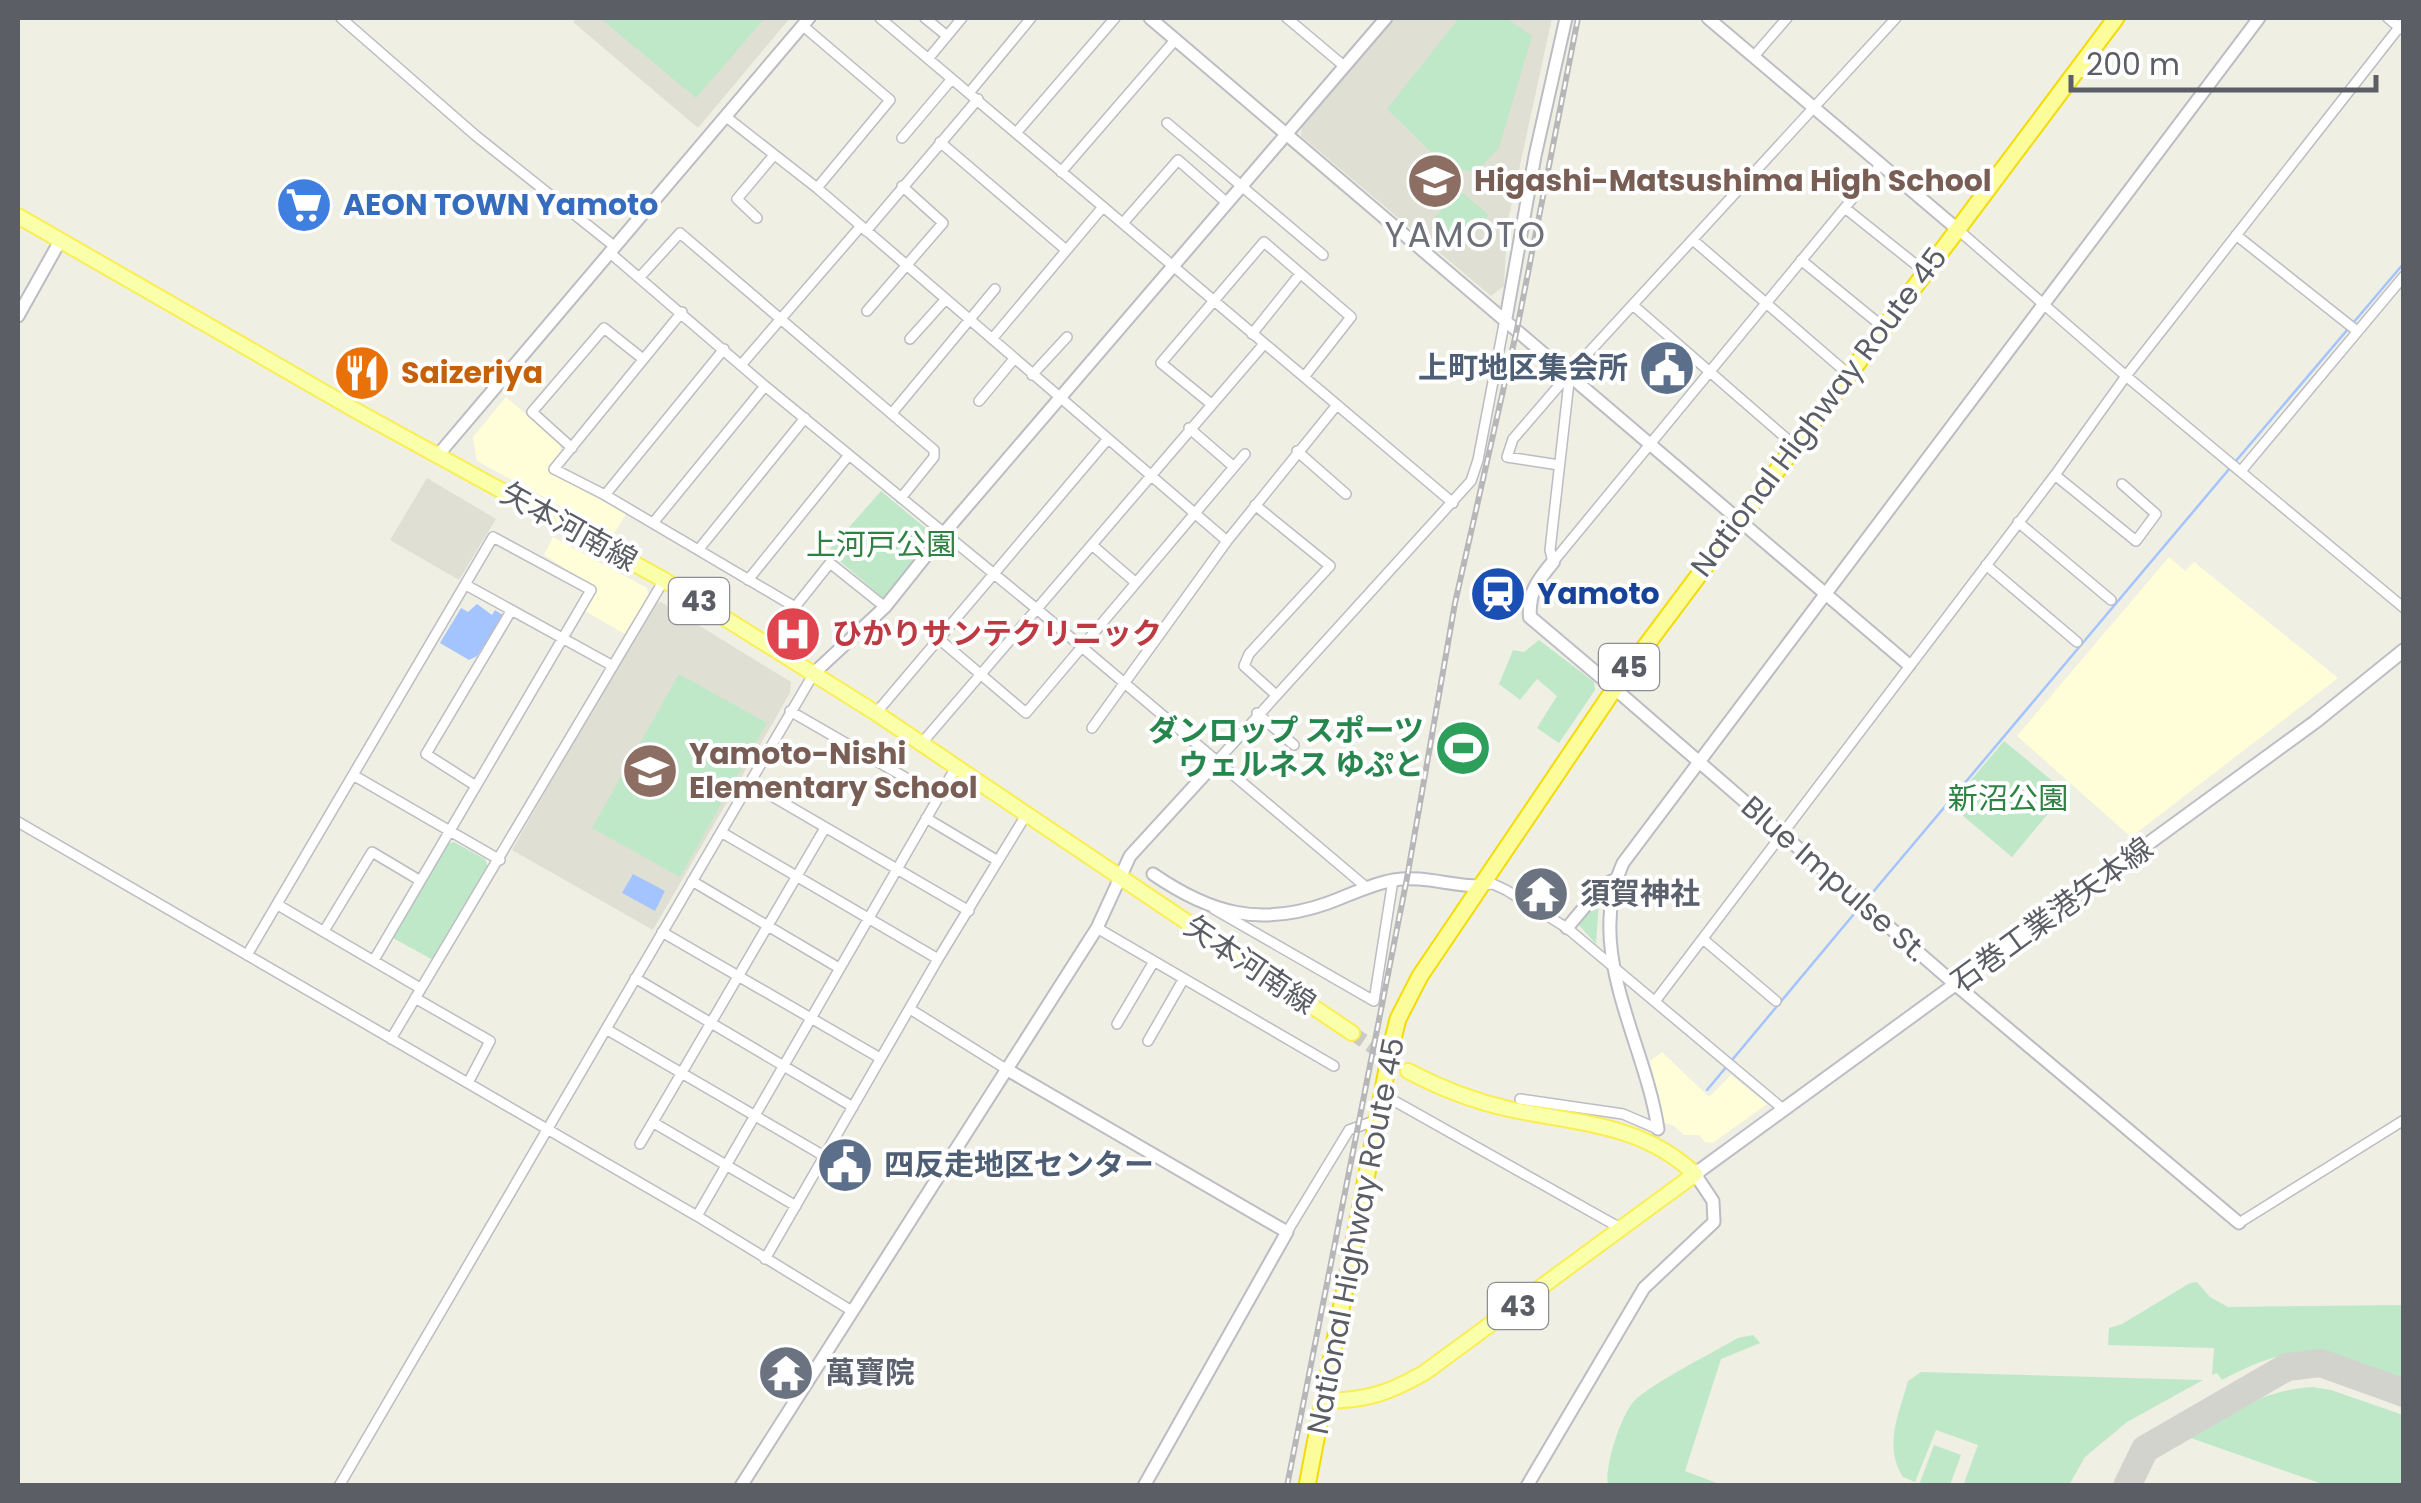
<svg xmlns="http://www.w3.org/2000/svg" width="2421" height="1503" font-family="Poppins,'Noto Sans JP',sans-serif">
<rect width="100%" height="100%" fill="#efefe4"/>
<!-- commercial -->
<path fill="#fffed9" d="M506,397L560,444L561,452L547,471L626,514L613,535L477,461L473,437Z
M553,537L647,588L649,595L625,634L585,611L597,589L544,555Z
M2169,557L2185,571L2194,562L2338,678L2131,837L2017,736Z
M1662,1052L1709,1097L1731,1075L1767,1104L1713,1143L1705,1142L1699,1135H1684L1674,1126L1664,1123L1650,1061Z"/>
<!-- education -->
<path fill="#e0dfd3" d="M577,18H790L698,128L573,22Z
M1392,18H1552L1507,225L1504,286L1491,296L1301,136L1302,125Z
M427,478L496,519L459,580L390,540Z
M661,602L791,682L790,693L653,930L512,850L652,604Z"/>
<!-- green -->
<path fill="#bfe8c8" d="M600,18H765L696,98Z
M1459,18H1506L1532,36L1499,148L1476,172L1447,168L1387,109Z
M1458,189L1489,215L1460,248L1431,223Z
M881,491L935,536L883,598L828,551Z
M1539,640L1594,682L1595,690L1559,743L1537,728L1557,696L1537,679L1520,700L1499,684L1513,650L1524,652Z
M679,674L767,723L680,877L592,828Z
M2004,741L2066,792L2012,857L1950,805Z
M454,842L485,859L488,867L433,960L391,937L446,844Z
M1596,896L1599,901L1596,944L1579,925Z
M2197,1282L2210,1297L2228,1307L2403,1305V1379C2322,1350 2302,1338 2222,1380L2217,1373L2212,1375L2214,1348L2108,1345L2109,1328L2122,1324L2190,1283Z
M1753,1335L1760,1343L1721,1359L1685,1471L1722,1485H1608C1604,1467 1622,1410 1637,1398C1667,1375 1705,1357 1738,1338Z
M1921,1372L2203,1380L2127,1422L2085,1457L2069,1485L1963,1486L1978,1445L1936,1430L1915,1482L1903,1477C1883,1445 1899,1415 1908,1381Z
M2313,1387L2331,1390L2403,1415V1485H2325L2185,1436C2225,1414 2266,1389 2313,1387Z
M1934,1445L1961,1455L1950,1485H1919Z"/>
<!-- water -->
<path fill="#a4c4ff" d="M477,604L492,615L495,610L504,616L477,656L469,660L440,643L461,608L468,612Z
M633,874L665,891L655,911L622,893Z"/>
<g fill="none" stroke-linecap="round" stroke-linejoin="round">
<!-- stream -->
<path stroke="#a4c4ff" stroke-width="2.5" d="M2235,462L2404,263
M1873,892L2230,468
M1707,1090L1854,914"/>
<!-- taxiway -->
<path stroke="#d3d3ce" stroke-width="28" d="M2127,1486L2145,1449L2287,1367L2321,1363L2404,1393"/>
<!-- primary-tunnel -->
<path stroke="#cacbc4" stroke-width="14" stroke-dasharray="14 7" stroke-linecap="butt" d="M1352,1033L1408,1071"/>
<!-- minor casing -->
<g stroke="#bcbcc4" stroke-width="12">
<path id="minor" d="M341,18L475,135L614,246
M880,18L1453,503
M925,18L946,35
M1287,18L1344,66
M2388,18L2401,29
M802,25L890,100L817,188
M1754,56L1787,18
M928,59L962,18
M969,93L1031,18
M725,116L817,188L1227,541
M1167,123L1323,255
M1016,133L1115,18
M902,138L951,80
M940,142L1065,249
M1061,172L1176,39
M1845,208L1925,272
M757,218L737,199L774,155
M1123,223L1178,160L1226,202
M1956,228L2126,376L2404,608
M866,231L978,99
M2236,235L2357,331
M1693,240L1847,373
M609,252L765,386L1038,610L1366,887
M1801,260L1883,327
M639,278L680,233L934,450V457L901,498
M1634,306L1794,445
M867,311L943,223L902,186
M682,312L554,469L605,495L795,607L830,563L885,607
M1252,334L1300,274
M910,339L945,300
M992,339L1102,208
M741,365L861,226
M1032,375L1067,337
M979,401L1014,359
M1210,403L1161,363L1264,242L1351,317L1304,377
M893,412L995,289
M1189,428L1234,467
M572,448L532,412L604,328L643,359
M1297,451L1346,494
M1559,465L1507,457L1513,439L1569,374
M2241,471L2404,276
M2055,475L2136,541L2156,514L2122,484
M605,495L724,349
M1255,505L1330,566L1249,654L1244,666L1275,694
M2018,522L2111,600
M653,523L765,386
M1092,545L1135,582
M699,549L805,418
M1553,562L1550,550L1570,373L1896,18
M1553,562L1880,165
M1986,565L2077,642
M748,580L849,455
M466,585L613,666
M939,639L1026,713L1245,454
M790,711L939,797
M876,713L1107,440
M1257,713L1294,745
M1092,728L1227,541L1336,406
M921,744L1264,344
M1218,760L1471,481L1478,460L1505,319
M353,775L500,860
M751,784L969,911
M476,786L426,754L511,611
M926,818L998,861
M18,822L697,1216L852,1311
M721,832L938,959
M692,881L839,968
M1482,885L1493,884L1506,890L1567,928L1783,1109
M278,905L420,988
M1214,909L1374,1001L1393,880
M1097,928L1334,1066
M324,931L372,852L419,880
M662,932L880,1058
M1703,939L1776,1001
M247,955L493,537L591,590L374,960
M635,978L853,1107
M415,998L490,1041L468,1083
M1656,1000L2055,475L2126,376L2404,21
M910,1009L1006,1069
M1117,1024L1153,963
M606,1029L824,1156
M391,1039L664,580
M1148,1041L1183,980
M1382,1094L1622,1229
M1520,1099L1623,1114L1658,1129
M654,1123L796,1206
M640,1144L825,828
M697,1216L956,767
M2239,1223L2404,1120
M1287,1232L1349,1130L1377,1120
M765,1259L938,959L1026,815
M339,1486L814,673"/>
</g>
<!-- tertiary casing -->
<g stroke="#bcbcc4" stroke-width="15">
<path id="tertiary" d="M1150,18L1909,665
M1708,18L1956,228
M18,316L60,241
M1506,318L1535,156L1566,18
M438,455L809,18
M814,673L885,607L944,533L1386,18
M1614,688L1956,985L2239,1223
M1153,874C1211,914 1260,927 1328,903C1350,895 1371,884 1394,880C1422,875 1451,886 1479,886
M1567,928L1602,886L1616,879
M1006,1069L1287,1232L1144,1486
M1658,1129C1645,1041 1583,951 1623,863L2259,18
M741,1486L1097,928L1130,856L1218,760
M1527,1486L1644,1288L1714,1222L1713,1201L1695,1174"/>
</g>
<!-- secondary casing -->
<g stroke="#bdbec6" stroke-width="16">
<path id="secondary" d="M1553,562C1538,580 1528,593 1530,617L1614,688
M1695,1174L2315,722L2404,650"/>
</g>
<!-- primary casing -->
<g stroke="#f9ee53" stroke-width="18">
<path id="primary" d="M18,216L362,414L664,580L876,713L1352,1033
M1325,1401C1367,1400 1387,1394 1424,1373L1695,1174C1640,1123 1579,1124 1509,1109C1473,1101 1440,1088 1408,1071"/>
</g>
<!-- trunk casing -->
<g stroke="#f3dc00" stroke-width="19">
<path id="trunk" d="M1307,1486L1392,1043L1398,1019L1420,976L1621,679L2116,18"/>
</g>
<!-- minor -->
<use href="#minor" stroke="#fff" stroke-width="9"/>
<!-- tertiary -->
<use href="#tertiary" stroke="#fff" stroke-width="11"/>
<!-- secondary -->
<use href="#secondary" stroke="#fff" stroke-width="12"/>
<!-- primary -->
<use href="#primary" stroke="#faffa9" stroke-width="14"/>
<!-- trunk -->
<use href="#trunk" stroke="#fcfd9a" stroke-width="15"/>
<!-- rail casing -->
<g stroke="#b7b7b9" stroke-width="6">
<path id="rail" d="M1287,1486L1407,878L1455,603L1517,329L1578,18"/>
</g>
<!-- rail -->
<use href="#rail" stroke="#fff" stroke-width="2.5" stroke-dasharray="8" stroke-linecap="butt"/>
</g>
<!-- icons -->
<defs>
<g id="school-disc" transform="scale(2.875)"><circle r="9.5" fill="#8d6e63" stroke="#fff"/><path d="M0-5L7-2L0 1L-7-2ZM-4 1L0 2.5L4 1V4Q0 6-4 4Z" fill="#fff"/></g>
<g id="supermarket-disc" transform="scale(2.875)"><circle r="9.5" fill="#3f7fe0" stroke="#fff"/><path d="M-6-5.5h2.5l.6 2H6L4.5 2H-2.5L-4.4-4H-6ZM-1.5 3.2a1.3 1.3 0 1 0 .1 0ZM3 3.2a1.3 1.3 0 1 0 .1 0Z" fill="#fff"/></g>
<g id="civic-disc" transform="scale(2.875)"><circle r="9.5" fill="#5c6f8a" stroke="#fff"/><path d="M-.6-6.5H3V-4.5H.6V-3L4-1V1h2V6H-6V1h2V-1L-.6-3ZM-1.2 2.5V6h2.4V2.5Z" fill="#fff"/></g>
<g id="restaurant-disc" transform="scale(2.875)"><circle r="9.5" fill="#e8710a" stroke="#fff"/><path d="M-5-6h1v4h1v-4h1v4h1v-4h1v5L-1.5 .5V6h-2V.5L-5-1ZM5-6V6H3V1.5H1.5Q1.5-4 5-6Z" fill="#fff"/></g>
<g id="station-disc" transform="scale(2.875)"><circle r="9.5" fill="#1a4fb4" stroke="#fff"/><path d="M-3-6H3Q5-6 5-4V2Q5 4 3 4L4.5 6H3L1.5 4h-3L-3 6H-4.5L-3 4Q-5 4-5 2V-4Q-5-6-3-6ZM-3.5-4v3h7v-3ZM-3.5 1v1.5H-2V1ZM2 1v1.5H3.5V1Z" fill="#fff"/></g>
<g id="hospital-disc" transform="scale(2.875)"><circle r="9.5" fill="#e0444e" stroke="#fff"/><path d="M-5-5h3v3.5h4V-5h3V5h-3V1.5h-4V5h-3Z" fill="#fff"/></g>
<g id="stadium-disc" transform="scale(2.875)"><circle r="9.5" fill="#2e9e5b" stroke="#fff"/><path d="M0-5a6.5 5 0 1 0 0 10a6.5 5 0 1 0 0-10ZM-3.5-1.8h7v3.6h-7Z" fill="#fff"/></g>
<g id="temple-disc" transform="scale(2.875)"><circle r="9.5" fill="#6b7280" stroke="#fff"/><path d="M0-6L5-2H3V0L6.5 2.5H4V6H1.5V3h-3V6H-4V2.5H-6.5L-3 0V-2H-5Z" fill="#fff"/></g>
</defs>
<g fill-rule="evenodd">
<use href="#school-disc" x="1435" y="181"/>
<use href="#supermarket-disc" x="304" y="205"/>
<use href="#civic-disc" x="1667" y="368"/>
<use href="#restaurant-disc" x="362" y="373"/>
<use href="#station-disc" x="1498" y="594"/>
<use href="#hospital-disc" x="793" y="634"/>
<use href="#stadium-disc" x="1463" y="748"/>
<use href="#school-disc" x="650" y="771"/>
<use href="#temple-disc" x="1541" y="894"/>
<use href="#civic-disc" x="845" y="1165"/>
<use href="#temple-disc" x="786" y="1373"/>
</g>
<g text-anchor="middle" stroke-width="8" stroke-linejoin="round" paint-order="stroke">
<!-- shield labels -->
<g fill="#fff" stroke="#8d8e94" stroke-width="2.5">
<rect x="669" y="578" width="60" height="46" rx="8"/>
<rect x="1599" y="644" width="60" height="46" rx="8"/>
<rect x="1488" y="1283" width="60" height="46" rx="8"/>
</g>
<g font-size="28" font-weight="bold" fill="#5c5e66">
<text x="699" y="611">43</text>
<text x="1629" y="677">45</text>
<text x="1518" y="1316">43</text>
</g>
<!-- education labels -->
<g font-size="30" font-weight="bold" fill="#785e54" stroke="#fff" text-anchor="start">
<text x="1474" y="191">Higashi-Matsushima High School</text>
<text x="689" y="764">Yamoto-Nishi<tspan x="689" dy="34">Elementary School</tspan></text>
</g>
<!-- shop labels -->
<g font-size="30" font-weight="bold" fill="#366cbe" stroke="#fff" text-anchor="start">
<text x="343" y="215">AEON TOWN Yamoto</text>
</g>
<!-- service labels -->
<g font-size="30" font-weight="bold" fill="#4e5e75" stroke="#fff" text-anchor="end">
<text x="1628" y="378">上町地区集会所</text>
<text x="884" y="1175" text-anchor="start">四反走地区センター</text>
</g>
<!-- food labels -->
<g font-size="30" font-weight="bold" fill="#c56008" stroke="#fff" text-anchor="start">
<text x="401" y="383">Saizeriya</text>
</g>
<!-- street labels -->
<g font-size="30" fill="#5c5e66" stroke="#fff">
<text transform="translate(1819 412) rotate(-53)" y="10">National Highway Route 45</text>
<text transform="translate(569 527) rotate(29)" y="10">矢本河南線</text>
<text transform="translate(1834 879) rotate(41)" y="10">Blue Impulse St.</text>
<text transform="translate(2052 915) rotate(-36)" y="10">石巻工業港矢本線</text>
<text transform="translate(1250 965) rotate(34)" y="10">矢本河南線</text>
<text transform="translate(1356 1236) rotate(-79)" y="10">National Highway Route 45</text>
</g>
<!-- park labels -->
<g font-size="30" fill="#2f8244" stroke="#fff">
<text x="881" y="555">上河戸公園</text>
<text x="2008" y="809">新沼公園</text>
</g>
<!-- transit labels -->
<g font-size="30" font-weight="bold" fill="#164399" stroke="#fff" text-anchor="start">
<text x="1537" y="604">Yamoto</text>
</g>
<!-- health labels -->
<g font-size="30" font-weight="bold" fill="#be3a42" stroke="#fff" text-anchor="start">
<text x="832" y="644">ひかりサンテクリニック</text>
</g>
<!-- leisure labels -->
<g font-size="30" font-weight="bold" fill="#27864d" stroke="#fff" text-anchor="end">
<text x="1424" y="741">ダンロップ スポーツ<tspan x="1424" dy="34">ウェルネス ゆぷと</tspan></text>
</g>
<!-- worship labels -->
<g font-size="30" font-weight="bold" fill="#5b616d" stroke="#fff" text-anchor="start">
<text x="1580" y="904">須賀神社</text>
<text x="825" y="1383">萬寶院</text>
</g>
<!-- quarter labels -->
<g font-size="35" letter-spacing="2.5" fill="#6d7078" stroke="#fff">
<text x="1466" y="247">YAMOTO</text>
</g>
</g>
<!-- border -->
<rect width="2421" height="1503" fill="none" stroke="#5c5e66" stroke-width="40"/>
<!-- scale -->
<path d="M2071 75v15h305v-15" fill="none" stroke="#5c5e66" stroke-width="5"/>
<text x="2086" y="75" font-size="30" fill="#5c5e66" stroke="#ffffff" stroke-width="8" paint-order="stroke">200 m</text>
</svg>
